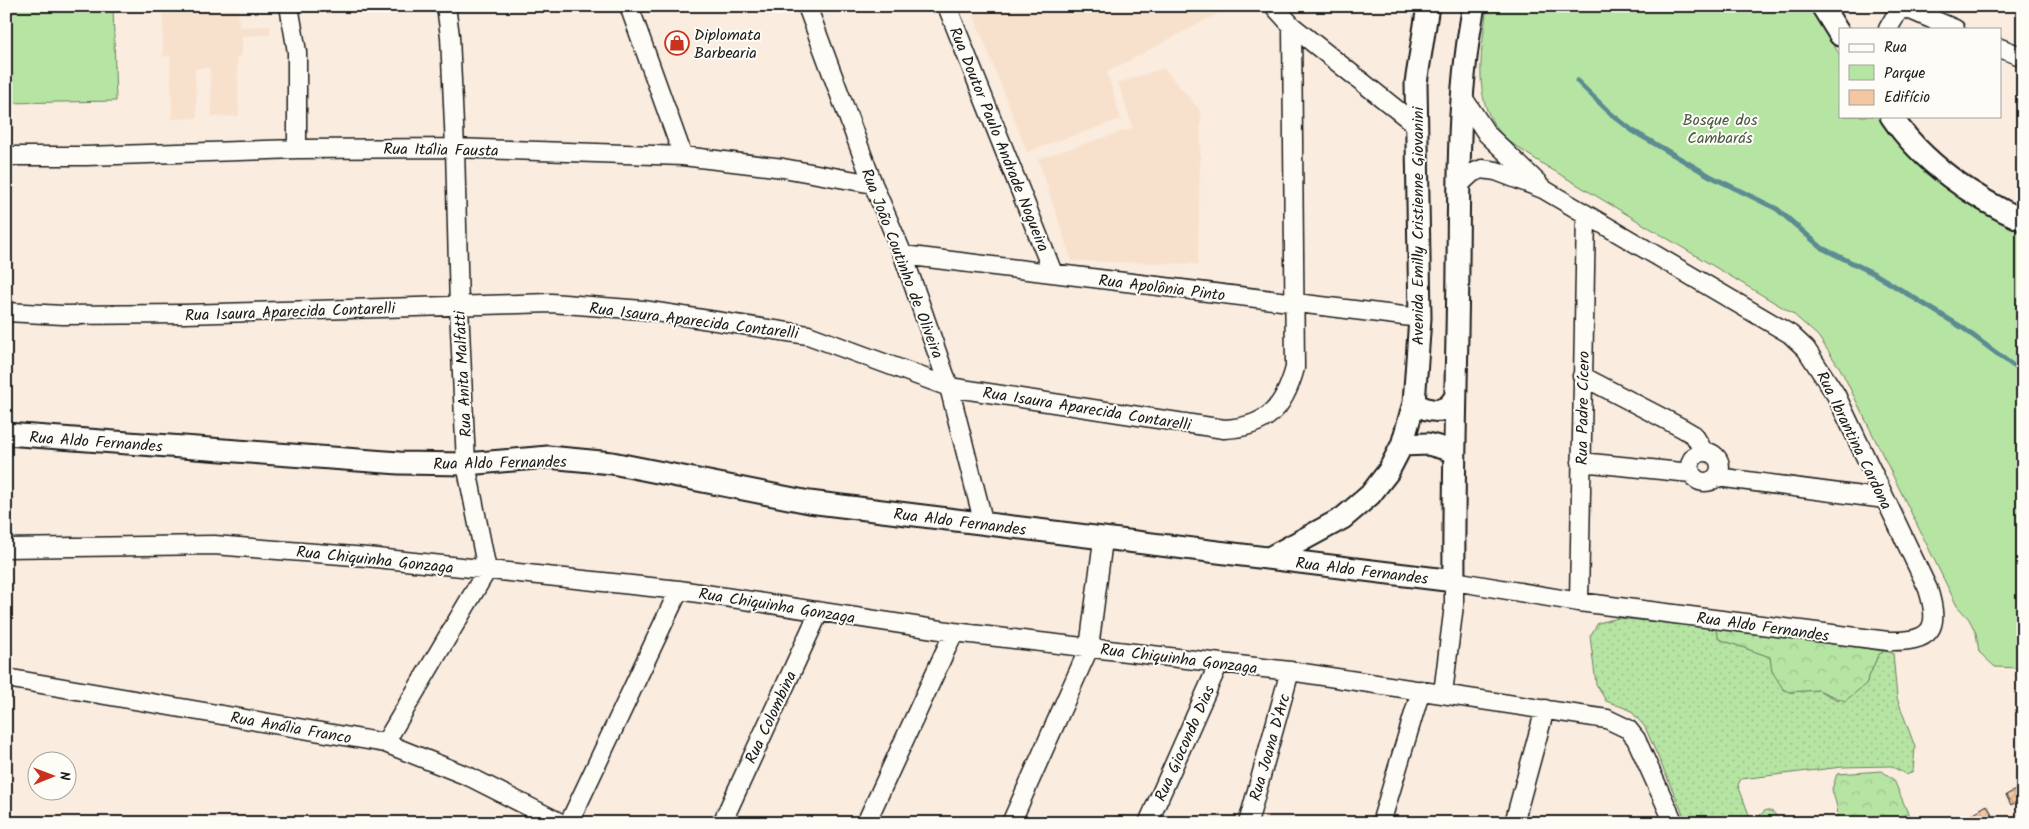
<svg xmlns="http://www.w3.org/2000/svg" width="2029" height="829" font-family="Kalam,sans-serif">
<defs>
<pattern id="grass-dots" width="8" height="8" patternUnits="userSpaceOnUse" patternTransform="scale(1.25)"><rect width="8" height="8" fill="#b6e4a3"/><path d="M2 2h.1M6 6h.1" fill="none" stroke="#9cc38c" stroke-width="1.8" stroke-linecap="round"/></pattern>
<pattern id="forest-crowns" width="20" height="18" patternUnits="userSpaceOnUse" patternTransform="scale(1.25)"><rect width="20" height="18" fill="#b6e4a3"/><path d="M2 6a3 3 0 1 1 6 0M12 15a3 3 0 1 1 6 0" fill="none" stroke="#9cc38c"/></pattern>
<pattern id="building-cross-hatch" width="8" height="8" patternUnits="userSpaceOnUse" patternTransform="scale(1.25)"><rect width="8" height="8" fill="#f4c7a3"/><path d="M0 0l8 8M0 8l8-8" fill="none" stroke="#d1aa8c"/></pattern>
</defs>
<rect width="100%" height="100%" fill="#faecde"/>
<filter id="ink" filterUnits="userSpaceOnUse"><feTurbulence type="fractalNoise" baseFrequency=".02" numOctaves="2"/><feDisplacementMap in="SourceGraphic" scale="10" xChannelSelector="R" yChannelSelector="G"/><feConvolveMatrix kernelMatrix="1 2 1 2 8 2 1 2 1" color-interpolation-filters="sRGB"/></filter>
<g filter="url(#ink)">
<!-- built -->
<path fill="#f8e1cc" d="M163,6L238,7L239,27L270,26V35L242,36V56L237,57L239,116L212,117L210,68H195L197,118L172,119L170,55L163,57Z
M970,6H1232L1107,72L1121,119L1027,152Z
M1164,68L1201,112L1198,264L1072,261L1038,159L1133,128L1118,83Z"/>
<!-- grass -->
<path fill="url(#grass-dots)" stroke="#698060" d="M1618,618L1715,628L1719,639L1770,657L1772,671L1789,692L1818,690L1838,700L1866,684L1878,655L1884,651L1893,653L1897,698L1915,747L1913,771L1907,775L1891,766L1842,767L1741,779L1738,785L1752,823H1687L1645,727L1630,710L1606,701L1596,684L1590,636L1598,623Z"/>
<!-- forest -->
<path fill="url(#forest-crowns)" stroke="#698060" d="M1715,628L1884,651L1878,655L1866,684L1845,701L1818,690L1789,692L1783,689L1772,671L1770,657L1719,639Z
M1882,771L1894,780L1912,823H1834C1842,811 1834,801 1832,789L1837,774Z
M1766,810L1773,812L1782,823H1761L1760,815Z"/>
<!-- park -->
<path fill="#b6e4a3" stroke="#698060" d="M6,6H113L116,101L6,103Z
M1487,6H1808L1840,55V116H1882L1970,202L2023,233V665L2019,668L1995,667L1979,652L1976,633L1969,619L1957,606L1841,370L1818,336L1792,313L1546,166C1534,158 1520,150 1508,140C1469,107 1482,50 1487,6Z"/>
<g fill="none" stroke-linecap="round" stroke-linejoin="round">
<!-- stream -->
<path stroke="#5c8c92" stroke-width="5" d="M1577,81L1610,113L1633,131L1710,176L1777,209L1822,248L1875,274L1963,328L2023,373"/>
</g>
<!-- building -->
<path fill="url(#building-cross-hatch)" stroke="#1c1c1c" d="M2023,786V798L2011,805L2006,795Z
M1987,805L1993,816L1982,823H1972L1969,816Z"/>
<g fill="none" stroke-linecap="round" stroke-linejoin="round">
<!-- minor casing -->
<g stroke="#1c1c1c" stroke-width="21">
<path id="minor" d="M289,6L297,52V149
M629,6L683,156
M807,6L873,184L903,255L949,387L984,524
M947,6L1053,273
M1274,6L1292,26L1416,125
M1901,6L1955,29
M1888,29L1901,6
M2000,48L2023,57
M1462,96L1487,134L1538,183
M6,156H86L297,149L455,148L683,156L783,168L873,184
M903,255L1420,318
M6,312L63,315L185,314L551,303L643,310L808,335L949,387L1224,429C1267,427 1284,408 1295,368L1292,26
M1582,376L1682,428L1694,435L1704,452
M1690 467a15 15 0 1 1 30 0a15 15 0 1 1-30 0Z
M1581,462L1691,473
M1717,477L1885,499
M6,548L214,545L367,557L679,590L954,632L1290,671L1607,719L1628,729L1636,739L1674,823
M1579,602L1586,214
M6,678L385,743L470,777L561,823
M1443,693L1454,605V581L1579,602L1888,641C1931,642 1941,630 1928,589L1836,395L1806,349L1790,334L1543,189L1496,171L1482,169L1472,173L1459,185
M385,743L487,570L466,464L459,306L455,148L450,36L446,6
M569,823L679,590
M722,823L819,612
M866,823L954,632
M1011,823L1089,648L1103,540
M1148,823L1219,663
M1248,823L1290,671
M1381,823L1421,690
M1514,823L1545,709"/>
</g>
<!-- tertiary casing -->
<g stroke="#1c1c1c" stroke-width="25">
<path id="tertiary" d="M1822,6L1840,35
M1891,116C1922,162 1973,198 2023,220
M1414,403C1429,412 1445,415 1454,399
M6,434L399,463L466,464L548,457L612,463L809,502L1454,581C1453,476 1457,371 1458,267C1459,180 1457,92 1474,6
M1402,445L1428,444L1453,451
M1269,558L1343,518L1370,495L1388,472L1402,445L1414,403L1420,318L1416,83L1428,6"/>
</g>
<!-- minor -->
<use href="#minor" stroke="#fdfcf7" stroke-width="18"/>
<!-- tertiary -->
<use href="#tertiary" stroke="#fdfcf7" stroke-width="21"/>
</g>
</g>
<!-- icons -->
<defs>
<g id="shop-ring" transform="scale(1.25)"><circle r="9.5" fill="#fdfcf7" stroke="#c8321e" stroke-width="1.5"/><path d="M-5-2.5h2.3a2.7 3.5 0 0 1 5.4 0H5L5.5 6h-11ZM-1.5-2.5h3a1.5 2.3 0 0 0-3 0Z" fill="#c8321e"/></g>
</defs>
<g fill-rule="evenodd">
<use href="#shop-ring" x="677" y="43"/>
</g>
<g text-anchor="middle" stroke-width="4" stroke-linejoin="round" paint-order="stroke">
<!-- poi labels -->
<g font-size="16" fill="#1c1c1c" stroke="#fdfcf7" text-anchor="start">
<text x="694" y="40">Diplomata<tspan x="694" dy="18">Barbearia</tspan></text>
</g>
<!-- park labels -->
<g font-size="16" fill="#4a5844" stroke="#fdfcf7">
<text x="1720" y="125">Bosque dos<tspan x="1720" dy="18">Cambarás</tspan></text>
</g>
<!-- street labels -->
<g font-size="16" fill="#1c1c1c" stroke="#fdfcf7">
<text transform="translate(1000 139) rotate(68)" y="6">Rua Doutor Paulo Andrade Nogueira</text>
<text transform="translate(441 149) rotate(1)" y="6">Rua Itália Fausta</text>
<text transform="translate(1417 226) rotate(-90)" y="6">Avenida Emilly Cristienne Giovanini</text>
<text transform="translate(903 263) rotate(69)" y="6">Rua João Coutinho de Oliveira</text>
<text transform="translate(1162 287) rotate(7)" y="6">Rua Apolônia Pinto</text>
<text transform="translate(290 311) rotate(-2)" y="6">Rua Isaura Aparecida Contarelli</text>
<text transform="translate(694 320) rotate(7)" y="6">Rua Isaura Aparecida Contarelli</text>
<text transform="translate(462 374) rotate(-93)" y="6">Rua Anita Malfatti</text>
<text transform="translate(1087 408) rotate(9)" y="6">Rua Isaura Aparecida Contarelli</text>
<text transform="translate(1582 408) rotate(-89)" y="6">Rua Padre Cícero</text>
<text transform="translate(1855 440) rotate(64)" y="6">Rua Ibrantina Cardona</text>
<text transform="translate(96 441) rotate(4)" y="6">Rua Aldo Fernandes</text>
<text transform="translate(500 462) rotate(-1)" y="6">Rua Aldo Fernandes</text>
<text transform="translate(960 521) rotate(7)" y="6">Rua Aldo Fernandes</text>
<text transform="translate(375 559) rotate(6)" y="6">Rua Chiquinha Gonzaga</text>
<text transform="translate(1362 570) rotate(7)" y="6">Rua Aldo Fernandes</text>
<text transform="translate(777 605) rotate(9)" y="6">Rua Chiquinha Gonzaga</text>
<text transform="translate(1763 626) rotate(8)" y="6">Rua Aldo Fernandes</text>
<text transform="translate(1179 658) rotate(7)" y="6">Rua Chiquinha Gonzaga</text>
<text transform="translate(770 717) rotate(-65)" y="6">Rua Colombina</text>
<text transform="translate(291 727) rotate(10)" y="6">Rua Anália Franco</text>
<text transform="translate(1184 743) rotate(-66)" y="6">Rua Giocondo Dias</text>
<text transform="translate(1269 747) rotate(-74)" y="6">Rua Joana D'Arc</text>
</g>
</g>
<!-- margin -->
<rect width="2029" height="829" fill="none" stroke="#fdfcf7" stroke-width="25"/>
<rect x="12" y="12" width="2004" height="804" fill="none" stroke="#1c1c1c" stroke-width="2" filter="url(#ink)"/>
<!-- legend -->
<rect x="1839" y="28" width="162" height="90" fill="#fdfcf7" stroke="#a3a29f"/>
<rect x="1849" y="44" width="25" height="8" fill="#fdfcf7" stroke="#a3a29f"/>
<text x="1884" y="52" font-size="15" fill="#1c1c1c">Rua</text>
<rect x="1849" y="65" width="25" height="15" fill="#b6e4a3" stroke="#a3a29f"/>
<text x="1884" y="78" font-size="15" fill="#1c1c1c">Parque</text>
<rect x="1849" y="90" width="25" height="15" fill="#f4c7a3" stroke="#a3a29f"/>
<text x="1884" y="102" font-size="15" fill="#1c1c1c">Edifício</text>
<!-- north arrow -->
<g transform="translate(52 776) rotate(89)"><circle r="24" fill="#fdfcf7" stroke="#a3a29f"/>
<path d="M0-4L9 19L0 12L-9 19Z" fill="#c8321e"/>
<text y="-8" font-size="14" font-weight="bold" text-anchor="middle" fill="#1c1c1c">N</text>
</g>
</svg>
